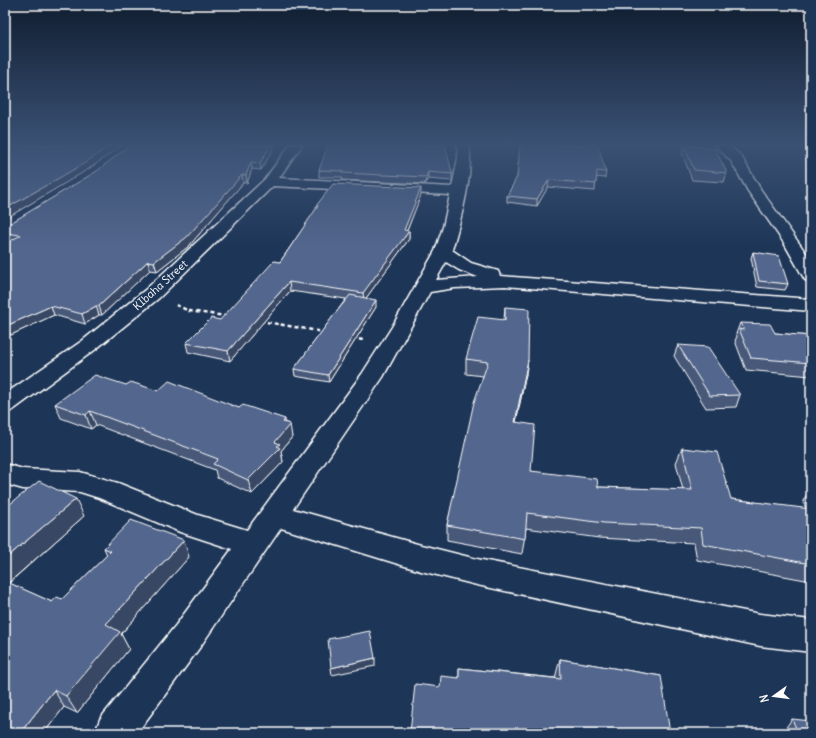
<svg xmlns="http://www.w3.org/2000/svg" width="816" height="738" font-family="Delius,sans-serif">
<rect width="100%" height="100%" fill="#1d3557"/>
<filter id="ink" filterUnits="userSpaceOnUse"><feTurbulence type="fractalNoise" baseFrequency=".025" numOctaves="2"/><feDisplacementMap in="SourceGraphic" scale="8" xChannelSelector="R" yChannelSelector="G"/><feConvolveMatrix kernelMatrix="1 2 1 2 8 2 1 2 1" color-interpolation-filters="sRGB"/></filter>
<g filter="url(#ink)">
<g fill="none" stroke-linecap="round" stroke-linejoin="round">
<!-- minor casing -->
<g stroke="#fff" stroke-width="3">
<path id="minor" d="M290,145H302L279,178L452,187L458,158L457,145H469C474,174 460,222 452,250L471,263L498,271L500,276L811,299V311L505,286L455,288L430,292L383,377L293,509L421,545L477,559L760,614L811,620V652L760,646L477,585L421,571L281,528L200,647L137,733H95L100,719L176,625L232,549L180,532L99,498L80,492L23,489L5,484V464L23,469L80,472L118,483L198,515L247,530L362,374L392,327L435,251L443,227L450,195L273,186L159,298L96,349L13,410L5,413V394L82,341L145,290L265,179ZM446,262L459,270L478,277L436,280Z
M715,145H729L741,156L761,190L811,260V281L805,280L784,243L748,191L731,161Z"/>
</g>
<!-- path -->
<path stroke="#fff" stroke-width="2.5" stroke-dasharray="4 3" stroke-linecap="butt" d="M176,305L189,311L225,316
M260,321L324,332
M352,338L363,340"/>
<!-- minor -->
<use href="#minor" fill="#1d3557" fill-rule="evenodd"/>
</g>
<!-- wall -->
<path fill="#475879" stroke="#fff" d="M130,145H274L272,151L261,170L252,169L247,183H243L189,246L157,271L150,270L102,315H99L85,324L54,315L11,335H5V244L9,242L5,241V225L9,224L97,171Z
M520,145L606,172L605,178L596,177L595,191L548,187L537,206L507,202V196L517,177Z
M684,145L727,173L724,182L692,180L682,153Z
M319,170L452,172V181L428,179L425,184L342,180V177H319Z
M421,195L407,231H409V239L366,298L376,307L329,382L295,376L294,369L346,299L290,291L230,361L188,352L186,343L220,320L280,262L316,209V206Z
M753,252L788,284L785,290L757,287L751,258Z
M505,307L526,374L516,422L531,471L598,487L683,490L676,463L682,448L731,499L806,509L803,501L811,487V581L697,560L694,543L599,538L526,528L522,554L447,540V525L483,376L466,374V359L504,320Z
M740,323L775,333L811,336V376L746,370L735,341L737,336L736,334Z
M678,345L740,395L736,407L706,408L674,356Z
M126,385L158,391L239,408L286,422L292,437L281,451L283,462L252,494L217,478L215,470L96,425L91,429L61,418L55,404Z
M5,508L84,516L9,583L52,602L62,599L107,555L104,548L189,557L121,634L129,649L77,713L64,707L44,733H5Z
M560,659L661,676L440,687L459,678V668L555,678Z
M792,719L811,733H782Z"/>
<!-- shaded-wall -->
<path fill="#394763" stroke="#fff" d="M111,145H123L87,170L5,219V209Z
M271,145H274L272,151L261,170L260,163Z
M251,162L252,169L247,183L246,175Z
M428,172V179L425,184L426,177Z
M242,175L243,183L189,246L157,271L154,262Z
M549,180L548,187L537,206V199Z
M421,188V195L404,238L409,231V239L364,301L363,293Z
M148,261L150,270L102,315L99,306Z
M289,282L290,291L230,361L228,351Z
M376,300V307L329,382L328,375Z
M51,306L54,315L11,335L6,326Z
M96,306L99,315L85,324L82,314Z
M528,360L526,374L513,436L515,422Z
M90,411L96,425L91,429L86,415Z
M285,419L286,428L290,424L292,437L281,451L283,462L252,494L248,480L275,442L283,422Z
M76,499L84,516L5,586V559Z
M184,540L189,557L121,634L129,649L77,713L66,696L106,624Z
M375,658V666L332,675L331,668Z
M54,690L64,707L44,733H20Z"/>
<!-- building -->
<path fill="#52668d" stroke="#fff" d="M15,145H111L85,163L5,209V149Z
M130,145H271L260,163L251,162L246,175H242L187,237L154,262L148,261L99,306H96L82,314L51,306L6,326H5V244L21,235L5,233V225L9,224L97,171Z
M328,145H445L452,172V174L428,172L426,177L342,173L343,171L319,170Z
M520,145H598L606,172L597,171L596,184L549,180L537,199L507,196L517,177Z
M684,145L715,149L727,173L694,170Z
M333,184L421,188L404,230L409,231L363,293L289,282L228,351L186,343L211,318L220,320L274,261L280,262L318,206H316Z
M753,252L779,256L788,284L759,281Z
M350,295L376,300L328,375L294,369L334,315Z
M505,307L529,309L528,360L515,422L535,425L531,471L597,479L598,487L692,490L682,448L717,452L731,499L811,509V564L703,544L701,528L604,523L527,513L525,539L447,525L474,402L488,362L466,359L478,317L505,320Z
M740,323L770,324L775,333L811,336V363L751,358L739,329L744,330Z
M678,345L708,347L740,395L710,396Z
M95,375L126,385L131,382L158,391L169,381L239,408L243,405L285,419L283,422L290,424L275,442L280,444L277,446L280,448L248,480L213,464L218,459L90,411L86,415L55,404Z
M39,481L76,499L5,559V508Z
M131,520L184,540L106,624L120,632L66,696L54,690L20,733H5V581L52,602L57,597L62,599L111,551L104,548Z
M370,631L375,658L331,668L328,639Z
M560,659L661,676L670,733H410L415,684L440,687L441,676L459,678V668L561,679Z
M792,719L811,721V733H798Z"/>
</g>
<!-- sky -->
<linearGradient id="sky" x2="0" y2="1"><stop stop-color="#101d30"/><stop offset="0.58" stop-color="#3a5174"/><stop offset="1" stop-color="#3a5174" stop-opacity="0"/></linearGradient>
<rect width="816" height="248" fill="url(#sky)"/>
<g text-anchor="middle" stroke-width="3" stroke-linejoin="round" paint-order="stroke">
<!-- street labels -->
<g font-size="11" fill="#fff" stroke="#1d3557">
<text transform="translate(160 285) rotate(-42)" y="4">KIbaha Street</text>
</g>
</g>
<!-- margin -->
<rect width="816" height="738" fill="none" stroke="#1d3557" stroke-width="20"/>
<rect x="10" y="10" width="796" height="718" fill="none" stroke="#fff" stroke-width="1.5" filter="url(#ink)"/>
<!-- north arrow -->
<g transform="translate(774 696) rotate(256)" stroke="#1d3557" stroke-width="3" paint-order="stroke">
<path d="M0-3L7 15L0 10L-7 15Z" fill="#ffffff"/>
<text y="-6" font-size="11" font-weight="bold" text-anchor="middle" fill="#ffffff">N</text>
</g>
</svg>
